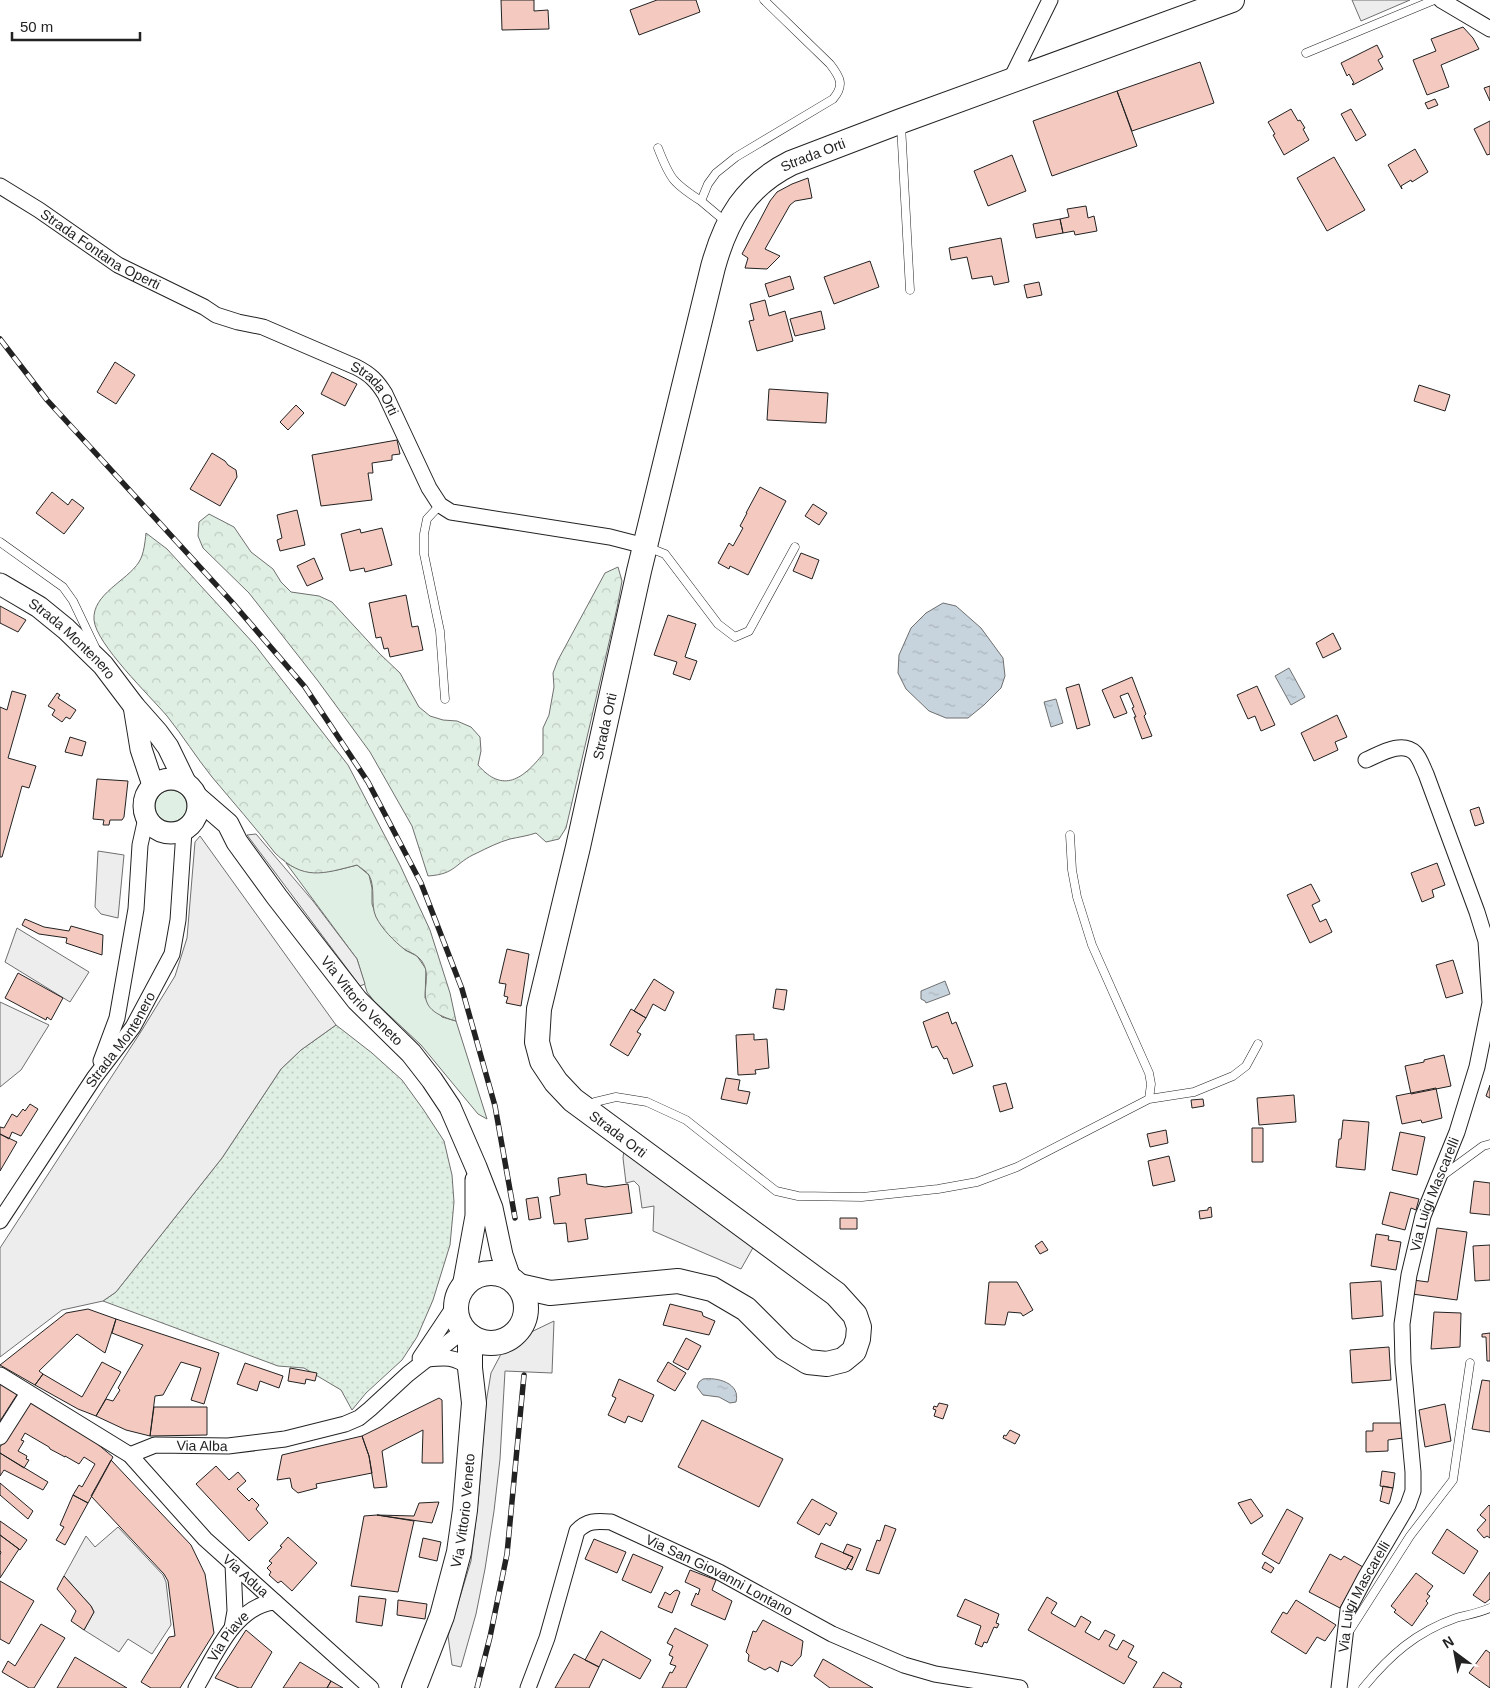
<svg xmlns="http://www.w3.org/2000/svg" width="1490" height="1688" font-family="Helvetica,sans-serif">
<defs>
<pattern id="forest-crowns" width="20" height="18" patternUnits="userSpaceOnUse" patternTransform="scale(1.25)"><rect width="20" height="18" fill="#e0efe3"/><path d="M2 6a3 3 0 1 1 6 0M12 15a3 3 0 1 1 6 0" fill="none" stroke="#c0cdc2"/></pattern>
<pattern id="park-dots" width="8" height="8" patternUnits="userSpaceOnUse" patternTransform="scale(1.25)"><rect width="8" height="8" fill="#e0efe3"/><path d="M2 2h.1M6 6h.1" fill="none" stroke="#c0cdc2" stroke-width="1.8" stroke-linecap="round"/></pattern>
<pattern id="water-ripples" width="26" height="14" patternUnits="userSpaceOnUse" patternTransform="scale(1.25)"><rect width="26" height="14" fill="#c7d3dd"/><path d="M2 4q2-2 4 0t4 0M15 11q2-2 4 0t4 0" fill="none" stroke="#abb5bd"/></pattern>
</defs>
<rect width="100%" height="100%" fill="#fff"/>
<!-- grass -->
<path fill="#e0efe3" stroke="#6f6f6f" d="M155 806a16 16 0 1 1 32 0a16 16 0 1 1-32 0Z
M286,863C311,877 331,872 357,865L369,875L372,888V904L377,918L394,939L405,950L417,956L426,969L425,998L442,1017L456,1021L487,1119L478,1114L421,1045L374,1001L367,992L357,959Z"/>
<!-- forest -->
<path fill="url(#forest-crowns)" stroke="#6f6f6f" d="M209,514L234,527L251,552L273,569L281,582L291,592L319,596L332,602L379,653L400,673L419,707L430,716L443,720L457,721L471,727L480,737L481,751L478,765C503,794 523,779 543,754V728L549,715L554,687L553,673L558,660L605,573L618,567L622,581L617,608L566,828L559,839L546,842L536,833C527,836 519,837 510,839C499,842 487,848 477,853C454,863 457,874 428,876L412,826L370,752L318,681L249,593L203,548L198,536L199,522Z
M146,533L167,549L255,645L348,765L400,865L430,930L450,993L456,1021C401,1006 442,979 418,957C414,953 408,952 404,949C394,941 382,929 376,917C370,904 376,888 369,875C367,872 361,868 357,865C322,874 304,881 275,853C255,827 233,802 212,777C196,757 183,736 167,716C150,696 96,644 94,620C92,594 127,581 139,562C144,554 145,542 146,533Z"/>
<!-- park -->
<path fill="url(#park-dots)" stroke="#6f6f6f" d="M336,1025L372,1053L402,1080L423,1109L444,1141L452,1175L454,1202L450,1245L433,1300L417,1337L402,1360L366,1393L352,1410L341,1390L304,1368L278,1366L103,1301L116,1292L222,1158L281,1069L301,1050Z"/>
<!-- parking -->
<path fill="#ededed" stroke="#6f6f6f" d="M1352,0H1410L1361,21Z
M256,834L313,901L357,959L365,984L360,986L247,835Z
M200,836L336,1025L301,1050L281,1069L222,1158L116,1292L103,1301L62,1310L0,1357V1248L142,1030L175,976L187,938L195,842Z
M98,851L124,855L118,918L101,914L95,907Z
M17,928L89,972L70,1002L5,962Z
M0,1002L49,1025L21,1070L0,1087Z
M625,1140L759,1237L741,1269L653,1231L654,1206L642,1208L639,1186L634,1181L626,1183L623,1158Z
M554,1321L552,1373L505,1371L500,1459L494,1511L485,1569L476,1614L461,1667L452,1665L448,1636L471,1561L479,1493L486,1403L491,1373L510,1337L527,1334Z
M118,1527L163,1575L166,1582L171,1625L152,1654L128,1639L119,1652L84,1630L94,1612L91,1606L64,1576L86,1536L95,1547Z"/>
<!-- water -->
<path fill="url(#water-ripples)" stroke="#6f6f6f" d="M943,603L956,606L981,628L1003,658L1005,676L1001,688L984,705L968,718H946L929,711L906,689L898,673L899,655L911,628L926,613Z
M1289,668L1305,697L1291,705L1275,676Z
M1056,699L1063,723L1051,727L1044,702Z
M945,981L950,994L926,1003L925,1001L921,999V991Z
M703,1379C717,1377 741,1383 736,1402L730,1403L719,1397L703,1395L697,1387L699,1382Z"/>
<!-- building -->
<path fill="#f3c9c0" stroke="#222" d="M501,0H534V11L548,10L549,29L502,30Z
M657,0H696L700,12L639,35L630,10Z
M1463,27L1473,38L1479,49L1441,65L1449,87L1427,95L1413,60L1436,51L1431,39Z
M1377,45L1383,57L1378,60L1383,69L1353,85L1352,84L1354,83L1349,74L1347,76L1341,63Z
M1200,62L1214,103L1132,131L1117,91Z
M1490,86V101L1484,88Z
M1117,91L1137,146L1052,176L1033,121Z
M1435,99L1438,105L1428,109L1425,103Z
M1291,109L1298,121L1300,120L1305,128L1303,129L1309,140L1284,155L1273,135L1275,134L1268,122Z
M1351,109L1366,135L1356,141L1341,114Z
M1490,121V154L1487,155L1474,129Z
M1415,149L1428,172L1412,182L1411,180L1401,186L1402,189L1388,165Z
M1012,155L1026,191L988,206L974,171Z
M1334,157L1365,210L1327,231L1297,178Z
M808,178L812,198L795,201L790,205L765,249L780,256L767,269L745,268L748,258L742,254L770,201L777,192L792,184Z
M1086,206L1088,218L1094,216L1097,231L1075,235L1074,231L1063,233L1060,219L1069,217L1067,209Z
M1060,219L1063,233L1036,238L1033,224Z
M1001,238L1009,282L994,285L992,276L972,279L967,257L951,260L949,248Z
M870,261L879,287L834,304L824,277Z
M790,276L794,289L769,297L765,284Z
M1039,282L1042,295L1027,298L1024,285Z
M765,300L769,316L785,311L793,341L757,351L749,321L754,320L750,304Z
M821,311L825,329L795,336L790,319Z
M115,362L135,375L116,404L97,392Z
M332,372L357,384L345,406L321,394Z
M1419,385L1450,395L1445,411L1414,401Z
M769,389L828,393L826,423L767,420Z
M296,405L304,413L288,430L280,422Z
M397,440L400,454L392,455V460L372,463L373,473H368L372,500L321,506L312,455Z
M212,453L225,461L228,465L236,470L237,477L220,506L190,489Z
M760,487L786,501L748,575L730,566L729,569L718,563L729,543L733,546L743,528L740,526L747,513H746Z
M52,492L68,505L72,499L84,508L64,534L36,513Z
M813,504L827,513L819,525L805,516Z
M297,510L305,545L280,551L277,540L282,538L277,515Z
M382,528L392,565L365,572L364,568L350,571L341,534L360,529L361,533Z
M801,553L819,560L812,579L793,571Z
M314,558L323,579L307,586L297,566Z
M406,595L412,627L418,626L423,650L390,657L388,648L384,649L381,637L376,638L369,603Z
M0,606L26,620L18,632L0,623Z
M668,615L696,624L685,657L697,661L690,680L673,674L677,662L654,655Z
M1333,633L1341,649L1323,658L1316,643Z
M1132,677L1146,714L1144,716L1152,736L1142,739L1134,717H1136L1132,708L1134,707L1128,693L1120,696L1127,713L1114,718L1102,690Z
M1079,684L1090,725L1077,729L1066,688Z
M1257,686L1275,725L1261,731L1255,716L1248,719L1237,695Z
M12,691L26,695L8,758L36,766L29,788L22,786L2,857H0V707L7,710Z
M57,693L60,695L58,698L76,710L70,719L66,717L62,722L52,715L55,710L48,706Z
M1337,715L1347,737L1335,742L1338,750L1314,761L1301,733Z
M70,737L86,742L82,756L65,752Z
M97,779L128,781L124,817L122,820H110L109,825H103L104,820L93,819Z
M1479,807L1484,823L1475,826L1470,810Z
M1437,863L1445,885L1432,890L1434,897L1422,902L1411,873Z
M1311,884L1320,901L1312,905L1320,922L1326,919L1332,932L1310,943L1287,895Z
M25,919L44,927L69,931L71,926L103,935L102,955L66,943L67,938L39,934L22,925Z
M507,949L529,954L521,1006L506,1003L508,997L504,996L506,984L499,983Z
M1453,960L1463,993L1446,998L1436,965Z
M18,973L63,998L51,1020L47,1017L46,1020L5,998Z
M654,979L674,992L665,1011L653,1004L646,1018L634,1011Z
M776,989L787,990L784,1010L773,1008Z
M631,1009L646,1018L637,1032L641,1034L628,1056L610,1045Z
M948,1012L952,1024L956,1022L973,1066L953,1074L947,1058L944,1059L937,1046L932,1048L923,1022Z
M754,1034V1040L767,1039L769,1068L755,1070L756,1074L738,1075L736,1035Z
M1444,1055L1451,1086L1411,1094L1405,1066L1424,1062V1060Z
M726,1078L740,1080L738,1090L750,1092L747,1104L721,1099Z
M1006,1083L1013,1108L1000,1112L993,1086Z
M1490,1085V1098L1486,1096Z
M1436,1088L1442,1118L1422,1123L1421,1120L1402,1124L1396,1096Z
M1294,1095L1296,1122L1259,1125L1257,1098Z
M1203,1099L1204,1106L1192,1108L1191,1100Z
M30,1104L38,1109L21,1136L12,1132L9,1139L0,1134V1127L4,1128L12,1114L17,1117L23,1109L25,1111Z
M1343,1120L1369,1122L1365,1170L1336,1167L1339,1139H1341Z
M1252,1128H1263V1162H1252Z
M1166,1130L1168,1143L1150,1147L1147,1134Z
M1400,1132L1425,1137L1417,1175L1392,1170Z
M0,1134L17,1142L0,1171Z
M1169,1156L1175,1181L1153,1186L1148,1161Z
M586,1174L587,1184L605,1187L628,1184L632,1213L585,1219L588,1239L568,1242L566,1223L554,1224L550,1197L560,1195L558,1178Z
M1474,1181L1490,1183V1215L1470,1213Z
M1390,1192L1419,1199L1416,1210L1411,1208L1405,1230L1382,1224Z
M538,1197L541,1218L529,1220L526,1199Z
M1211,1207L1212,1217L1200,1219L1199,1211L1208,1210V1208Z
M840,1218H857V1229H840Z
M1437,1228L1467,1232L1457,1300L1412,1294L1413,1280L1428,1282Z
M1376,1234L1389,1236L1388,1240L1401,1242L1396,1270L1371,1266Z
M1042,1241L1048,1250L1040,1254L1035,1246Z
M1490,1245V1280L1475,1281L1473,1246Z
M1381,1281L1383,1316L1352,1319L1350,1283Z
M989,1282H1017L1033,1310L1023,1316L1021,1313L1008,1312L1005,1325L985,1324Z
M670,1304L702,1312L703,1316L715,1321L709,1335L663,1325Z
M88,1309L116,1319L105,1353L77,1334L39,1371L43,1374L35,1385L0,1365L66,1313Z
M1434,1312L1461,1313L1460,1347L1431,1349Z
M116,1319L219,1353L204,1404L191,1400L201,1368L181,1362L163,1395L155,1396L150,1436L126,1430L96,1416L106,1399L113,1401L120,1390L118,1388L143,1345L112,1333Z
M1490,1333V1361H1487L1486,1337H1482V1334Z
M686,1338L701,1346L688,1370L673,1362Z
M1389,1347L1391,1380L1352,1383L1350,1350Z
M102,1362L121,1372L96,1416L78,1409L35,1385L43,1374L82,1397Z
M668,1362L686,1373L675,1391L657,1381Z
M245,1363L283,1376L279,1388L260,1381L257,1391L237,1384Z
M290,1368L317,1373L315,1381L306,1379L305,1384L288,1381Z
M619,1379L654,1395L642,1422L628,1416L625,1423L608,1415L616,1398L612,1396Z
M1482,1380L1490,1381V1432L1472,1429Z
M0,1383L18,1393L0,1421Z
M439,1398L442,1400L443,1463H422L423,1430L382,1451L387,1487L374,1488L369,1456L362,1436Z
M30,1399L83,1432L113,1457L88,1503L73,1495L79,1485L82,1487L95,1464L84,1457L79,1464L65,1456V1457L50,1449L49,1447L25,1433L21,1440L24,1441L18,1451L27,1456L26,1459L29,1460L24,1468L0,1453V1447Z
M939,1403L948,1405L943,1419L934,1416L936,1410L933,1409L934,1406L937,1407Z
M1445,1404L1451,1441L1425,1447L1419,1410Z
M154,1407H207V1435L150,1436Z
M702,1420L783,1459L759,1507L678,1467Z
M1373,1423H1401L1403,1438L1388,1440V1451L1366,1452V1431H1373Z
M1010,1430L1020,1435L1015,1444L1003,1438L1004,1435L1006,1436Z
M362,1436L369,1456L372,1473L316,1484L317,1488L298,1493L292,1488L290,1478L277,1480L282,1455Z
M0,1453L48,1482L43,1490L4,1470L0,1476Z
M111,1460L191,1545L205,1574L214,1633L180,1688H151L141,1682L169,1637L175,1636L168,1581L164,1574L91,1496Z
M216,1466L229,1480L238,1472L246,1481L237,1489L249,1501L252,1498L259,1505L256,1509L268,1523L249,1541L196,1484Z
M1382,1471L1395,1473L1393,1488L1380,1486Z
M0,1483L33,1511L28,1519L0,1495Z
M1383,1486L1393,1488L1389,1504L1380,1501Z
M73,1495L88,1503L65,1545L56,1540L64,1527L60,1525Z
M812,1499L837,1513L830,1526L826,1523L819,1535L797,1523Z
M1251,1499L1263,1516L1251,1524L1238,1503Z
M439,1502L432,1523L377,1515L414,1516L419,1503Z
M1489,1505L1490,1506V1538L1487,1536L1484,1538L1477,1530L1486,1520L1480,1515Z
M1287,1509L1303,1518L1279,1564L1262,1554Z
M377,1515L414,1521L398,1592L351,1586L364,1516Z
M0,1521L27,1540L20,1550L0,1535Z
M885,1525L896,1529L879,1574L866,1570L877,1540L880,1541Z
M1447,1529L1478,1551L1464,1574L1432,1553Z
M0,1535L19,1549L0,1578V1555L1,1552L0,1551Z
M288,1537L317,1563L292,1591L281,1581L278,1583L269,1575L271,1572L267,1568L272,1563L269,1561L282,1547L280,1546Z
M423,1538L441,1542L437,1561L419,1557Z
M594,1539L626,1552L617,1573L585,1559Z
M821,1543L853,1557L846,1570L815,1557Z
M847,1544L861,1549L852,1570L847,1568L853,1557L843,1553Z
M633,1554L663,1567L651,1593L622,1580Z
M1330,1554L1341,1560L1344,1556L1363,1567L1340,1608L1309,1592Z
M1265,1562L1274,1568L1271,1573L1262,1568Z
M690,1570L716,1580L712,1590L732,1601L725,1620L691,1605L696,1593L698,1595L700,1589L685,1582Z
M1490,1572V1599L1485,1603L1473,1595Z
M1416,1573L1433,1586L1427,1594L1430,1596L1426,1601L1428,1603L1412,1626L1394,1612L1396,1610L1391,1606Z
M64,1576L91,1606L94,1612L84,1630L71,1621L76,1611L57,1589Z
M0,1581L34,1601L9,1644L0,1639Z
M677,1590L680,1592L672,1613L658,1607L665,1592L670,1595L674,1591Z
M359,1596L386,1599L382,1626L356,1622Z
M1047,1597L1057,1603L1051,1613L1075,1627L1081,1616L1091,1622L1085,1632L1099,1640L1105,1630L1115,1635L1109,1646L1117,1650L1123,1640L1134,1646L1128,1657L1137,1662L1124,1684L1028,1630Z
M965,1599L999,1614L996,1623L999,1624L997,1628L994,1627L987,1643L984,1642L982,1647L975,1644L981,1626L957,1616Z
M398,1600L427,1604L425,1619L397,1615Z
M1296,1600L1336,1625L1325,1641L1317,1637L1306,1654L1271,1632L1283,1612L1287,1614Z
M763,1620L803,1641L801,1656L792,1666L781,1661L778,1672L770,1667L765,1670L748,1661L749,1655L746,1652L753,1631L756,1632Z
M41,1624L65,1638L34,1688H29L2,1672L8,1661L15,1666Z
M675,1628L708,1645L686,1688H662L670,1672L672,1673L676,1666L670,1664L673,1657L669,1655L673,1646L667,1643Z
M246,1630L272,1652L251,1688H239L215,1678Z
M601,1631L651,1660L640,1679L603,1659L599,1667L585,1660Z
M1486,1650L1490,1653V1688L1469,1673Z
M574,1654L599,1667L589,1688H555Z
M75,1657L127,1688H57Z
M823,1659L873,1688H830L814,1676Z
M300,1662L331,1681L327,1688H283Z
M1163,1672L1182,1683L1180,1687L1182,1688H1153Z
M331,1681L343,1688H327Z"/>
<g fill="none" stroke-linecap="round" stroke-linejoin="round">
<!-- lane casing -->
<g stroke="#222" stroke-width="9">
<path id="lane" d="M1306,53L1434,0
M901,125L910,290
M658,148C670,179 673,183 701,201
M726,222L701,201L708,184L716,173L736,157L833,99C845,85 840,77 830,64L764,0
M440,505L427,519L424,534V554L440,631L445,699
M0,542L63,587L73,601L95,647
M647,547L665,554L718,624L735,637L749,631L795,547
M1070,835L1072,870L1077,897L1092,945L1149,1073L1151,1084L1149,1099
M587,1107L595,1102L616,1097L647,1102L686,1120L776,1191L798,1196L862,1197L938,1189L977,1182L1017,1167L1149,1099L1194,1092L1233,1076L1246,1066L1258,1044
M1442,1176L1483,1146L1490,1144
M1350,1630L1410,1536L1453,1480L1470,1363
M1363,1688C1390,1655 1416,1632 1456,1618C1467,1615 1479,1613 1490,1608"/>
</g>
<!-- street casing -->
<g stroke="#222" stroke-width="17">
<g id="street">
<path d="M1441,0L1490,29"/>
<path d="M1009,83L1050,0"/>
<path id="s1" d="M0,186L39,210L118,265L204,307L216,315L238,322L263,327L356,367C370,374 377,381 385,394L429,488L440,505L451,512L610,537L645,546"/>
<path d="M101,1061L117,1018L136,909L140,845L146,818"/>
<path id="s2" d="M0,1221L94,1078L133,1027L172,954L178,920L184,831"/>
<path d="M420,1358L456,1304"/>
<path d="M427,1359C446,1357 454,1356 470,1368"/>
<path id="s3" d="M0,1375L130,1455L205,1539L371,1688"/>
<path d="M0,1437L28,1393"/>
<path id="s4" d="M130,1455L155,1445L228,1446L285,1439L345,1424L359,1418L370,1409L408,1374L464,1330"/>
<path d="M232,1628L235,1611L233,1564"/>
<path id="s5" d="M196,1688C214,1657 235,1605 275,1602"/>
<path id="s6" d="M528,1688L547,1638L577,1531C588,1520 596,1521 611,1522L719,1572L832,1634L904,1665L935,1674L1020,1688"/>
<path id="s7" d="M1339,1688L1348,1610L1366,1576L1408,1505L1413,1491V1472L1403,1363L1402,1324L1409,1275L1423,1216L1457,1132L1477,1067L1490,1003L1486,941L1477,912L1426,774C1423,768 1420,758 1415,753C1402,740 1380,754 1366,760"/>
</g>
</g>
<!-- secondary casing -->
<g stroke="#222" stroke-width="23">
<g id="secondary">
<path id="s8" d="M0,584L39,607L66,629L103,665L134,706L157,732L168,747L185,782"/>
<path d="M134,706L141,749L153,785"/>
<circle cx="171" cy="806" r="27"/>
<path id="s9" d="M198,798L228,824L237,842L277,897L357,1000L411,1053L432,1080L450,1107L476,1167L492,1208L502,1255L510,1278"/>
<path d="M463,1287L476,1216V1180"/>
</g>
</g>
<!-- primary casing -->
<g stroke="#222" stroke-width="26">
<g id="primary">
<circle cx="491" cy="1308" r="35"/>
<path id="s10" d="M519,1286L550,1293L678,1281L712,1289L746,1309L785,1348L808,1362L827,1364L843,1360L854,1351L858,1339L859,1327L855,1315L836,1294L573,1100L556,1082L542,1061L537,1042L539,1009L578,847L639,571L713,267C726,220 745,186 791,163L901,121L1232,0"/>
<path id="s11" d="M414,1688L442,1616L459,1552L465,1510L474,1403L470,1368V1336"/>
</g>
</g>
<!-- lane -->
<use href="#lane" stroke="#fff" stroke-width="8"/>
<!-- street -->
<use href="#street" stroke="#fff" stroke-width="15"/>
<!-- secondary -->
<use href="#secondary" stroke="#fff" stroke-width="21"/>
<!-- primary -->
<use href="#primary" stroke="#fff" stroke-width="24"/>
<!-- rail casing -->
<g stroke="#222" stroke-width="5.5">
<path id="rail" d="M0,339L47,400L231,601L305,687L368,782L421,883L462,989L495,1106L515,1218
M477,1688L490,1637L507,1554L524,1375"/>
</g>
<!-- rail -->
<use href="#rail" stroke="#fff" stroke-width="4" stroke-dasharray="11" stroke-linecap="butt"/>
</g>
<g text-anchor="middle" stroke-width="4" stroke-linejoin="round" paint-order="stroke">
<!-- street labels -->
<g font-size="14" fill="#222" stroke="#fff">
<text dy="5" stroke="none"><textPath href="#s10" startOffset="1782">Strada Orti</textPath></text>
<text dy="5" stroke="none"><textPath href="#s1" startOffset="119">Strada Fontana Operti</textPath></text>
<text dy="5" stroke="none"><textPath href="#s1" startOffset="431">Strada Orti</textPath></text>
<text dy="5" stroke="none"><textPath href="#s8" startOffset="91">Strada Montenero</textPath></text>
<text dy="5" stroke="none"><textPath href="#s10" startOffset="1152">Strada Orti</textPath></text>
<text dy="5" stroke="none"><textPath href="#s9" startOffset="262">Via Vittorio Veneto</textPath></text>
<text dy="5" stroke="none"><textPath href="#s2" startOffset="218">Strada Montenero</textPath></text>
<text transform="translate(618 1134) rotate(37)" y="5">Strada Orti</text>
<text dy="5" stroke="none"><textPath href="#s7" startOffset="516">Via Luigi Mascarelli</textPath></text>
<text dy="5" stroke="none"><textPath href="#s4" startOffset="74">Via Alba</textPath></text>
<text dy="5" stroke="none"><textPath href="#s11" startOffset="185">Via Vittorio Veneto</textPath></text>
<text dy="5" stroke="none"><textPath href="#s3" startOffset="320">Via Adua</textPath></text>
<text dy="5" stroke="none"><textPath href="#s6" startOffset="322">Via San Giovanni Lontano</textPath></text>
<text dy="5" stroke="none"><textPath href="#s7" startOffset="96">Via Luigi Mascarelli</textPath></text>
<text dy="5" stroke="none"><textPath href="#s5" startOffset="61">Via Piave</textPath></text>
</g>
</g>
<!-- north arrow -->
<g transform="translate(1455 1653) rotate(328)" stroke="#ffffff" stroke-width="4" paint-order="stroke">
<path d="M0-4L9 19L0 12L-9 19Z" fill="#222222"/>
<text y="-8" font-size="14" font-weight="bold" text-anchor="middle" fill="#222222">N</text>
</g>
<!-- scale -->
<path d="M12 32v8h128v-8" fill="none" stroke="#222222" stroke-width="2.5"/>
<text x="20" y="32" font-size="15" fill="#222222" stroke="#ffffff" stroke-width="4" paint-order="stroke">50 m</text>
</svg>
